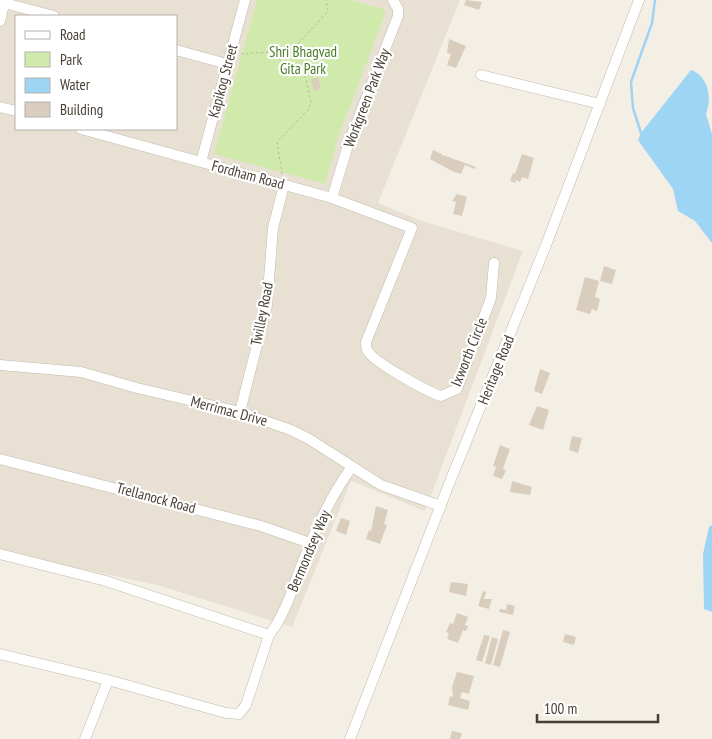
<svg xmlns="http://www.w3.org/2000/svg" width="712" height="739" font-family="'PT Sans Narrow',sans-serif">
<rect width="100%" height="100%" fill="#f4efe5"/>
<!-- residential -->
<path fill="#e8e1d3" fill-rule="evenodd" d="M0,0H460L378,203L422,221L523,251L425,511L351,481L292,627L157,585L0,552ZM16,16H176V129H16Z"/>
<!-- green -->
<path fill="#d0eaac" d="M257,0H352L383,9L386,12L339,135L325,184L214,154Z"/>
<!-- water -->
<path fill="#9ed4f4" d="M691,70C709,76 712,99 706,114L712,134V243L695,221L678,211L673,189L638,140L641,133Z
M712,525V612L704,609L703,554L709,527Z"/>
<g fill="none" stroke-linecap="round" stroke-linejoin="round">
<!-- stream -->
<path stroke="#9ed4f4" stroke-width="2.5" d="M641,133L633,108L631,82L652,23L655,0"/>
</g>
<!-- building -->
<path fill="#d9cdbd" d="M466,0L482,2L479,10L464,5Z
M449,39L466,46L456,68L447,65L451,54L447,53Z
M318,77L321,89L314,91L311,79Z
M433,150L442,154L441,156L443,155L476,167L475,169L465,165L461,174L452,171L430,159Z
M522,154L534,158L528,179L522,177L520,182L516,180L515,183L510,181L513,173L515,174Z
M457,194L467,197L462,216L453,214L456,202L452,201Z
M604,266L616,270L612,284L600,281Z
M585,277L599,281L595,297L600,299L597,311L592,309L590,314L576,310Z
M540,369L550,373L542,394L534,391Z
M537,406L549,410L543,430L529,425Z
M572,436L582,438L578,453L569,450Z
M500,445L510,449L503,469L506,470L502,479L493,476L496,467L493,466Z
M512,481L532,487L530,495L510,492Z
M376,506L388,510L384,524L387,525L380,544L366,539L369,530L371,531Z
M341,518L350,521L346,535L336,531Z
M451,582L468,584L466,596L449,592Z
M483,591L486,592L484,599H492L489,609L478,606Z
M507,604L515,606L513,615L499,612L500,609L506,610Z
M457,613L468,617L465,625L468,626L466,631L463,630L458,643L447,639L449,633L446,632L450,623L453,624Z
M503,630L510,632L500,667L493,665Z
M565,634L576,637L574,645L563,642Z
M484,635L490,636L482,662L476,660Z
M492,637L498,639L491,665L485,663Z
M457,672L474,676L469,694L462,692L460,698L470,701L468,710L448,705L450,696L453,697L452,687Z
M452,731L462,733L460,739H450Z"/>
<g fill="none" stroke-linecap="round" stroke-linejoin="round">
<!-- minor casing -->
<g stroke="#c2b9ab" stroke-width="11">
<path id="minor" d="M4,3L54,16
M0,21L5,0
M176,50L227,64
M481,75L600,104
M0,107L16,111
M81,129L332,198L412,228L366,342C366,345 366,347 367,350C373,362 426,391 441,396L457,389L491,298L494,263
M201,162L245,0
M332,198L349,142L398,16V9L393,0
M0,365L81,372L137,388L240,412L291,430L309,439L381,485L441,506
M240,412L267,305L273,228L284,185
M0,459L261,526L310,543
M0,554L106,581L269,635L246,705L239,714L226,713L108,680L0,654
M269,635C286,614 293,586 303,561C316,528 331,496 351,468
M85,739L108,680
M350,739L447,489L546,245L639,0"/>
</g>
<!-- path -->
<path stroke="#c2b298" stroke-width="1" stroke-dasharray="2.5 2.5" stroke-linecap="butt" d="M241,54L268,52L304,75
M282,174L277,142L308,110L311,102L298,44L328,11L326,0"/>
<!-- minor -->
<use href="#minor" stroke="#fff" stroke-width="10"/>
</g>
<g text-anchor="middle" stroke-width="4.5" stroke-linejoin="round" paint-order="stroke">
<!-- park labels -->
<g font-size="15" fill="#497b25" stroke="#fff">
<text x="303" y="57">Shri Bhagvad<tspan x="303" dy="17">Gita Park</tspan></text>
</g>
<!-- street labels -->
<g font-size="15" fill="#473f35" stroke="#fff">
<text transform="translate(223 81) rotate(-75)" y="5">Kapikog Street</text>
<text transform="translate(367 98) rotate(-69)" y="5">Workgreen Park Way</text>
<text transform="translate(248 175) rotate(15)" y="5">Fordham Road</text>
<text transform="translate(262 314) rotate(-79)" y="5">Twilley Road</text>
<text transform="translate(469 352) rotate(-68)" y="5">Ixworth Circle</text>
<text transform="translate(496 370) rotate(-68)" y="5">Heritage Road</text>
<text transform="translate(229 411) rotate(15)" y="5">Merrimac Drive</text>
<text transform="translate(156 498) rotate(15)" y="5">Trellanock Road</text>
<text transform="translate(309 551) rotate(-67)" y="5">Bermondsey Way</text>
</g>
</g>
<!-- legend -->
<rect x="15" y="15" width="162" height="115" fill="#ffffff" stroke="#b5b2ae"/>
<rect x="25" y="31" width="25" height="8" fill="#ffffff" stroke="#b5b2ae"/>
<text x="60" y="40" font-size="15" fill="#473f35">Road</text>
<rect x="25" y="52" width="25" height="15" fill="#d0eaac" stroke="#b5b2ae"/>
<text x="60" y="65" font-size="15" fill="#473f35">Park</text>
<rect x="25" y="78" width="25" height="15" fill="#9ed4f4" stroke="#b5b2ae"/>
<text x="60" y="90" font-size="15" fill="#473f35">Water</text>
<rect x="25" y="102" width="25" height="15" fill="#d9cdbd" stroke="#b5b2ae"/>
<text x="60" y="115" font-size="15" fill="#473f35">Building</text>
<!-- scale -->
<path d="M537 714v8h121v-8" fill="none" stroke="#473f35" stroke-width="2.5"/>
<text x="544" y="714" font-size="15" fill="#473f35" stroke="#ffffff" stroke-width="4" paint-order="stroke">100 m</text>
</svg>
